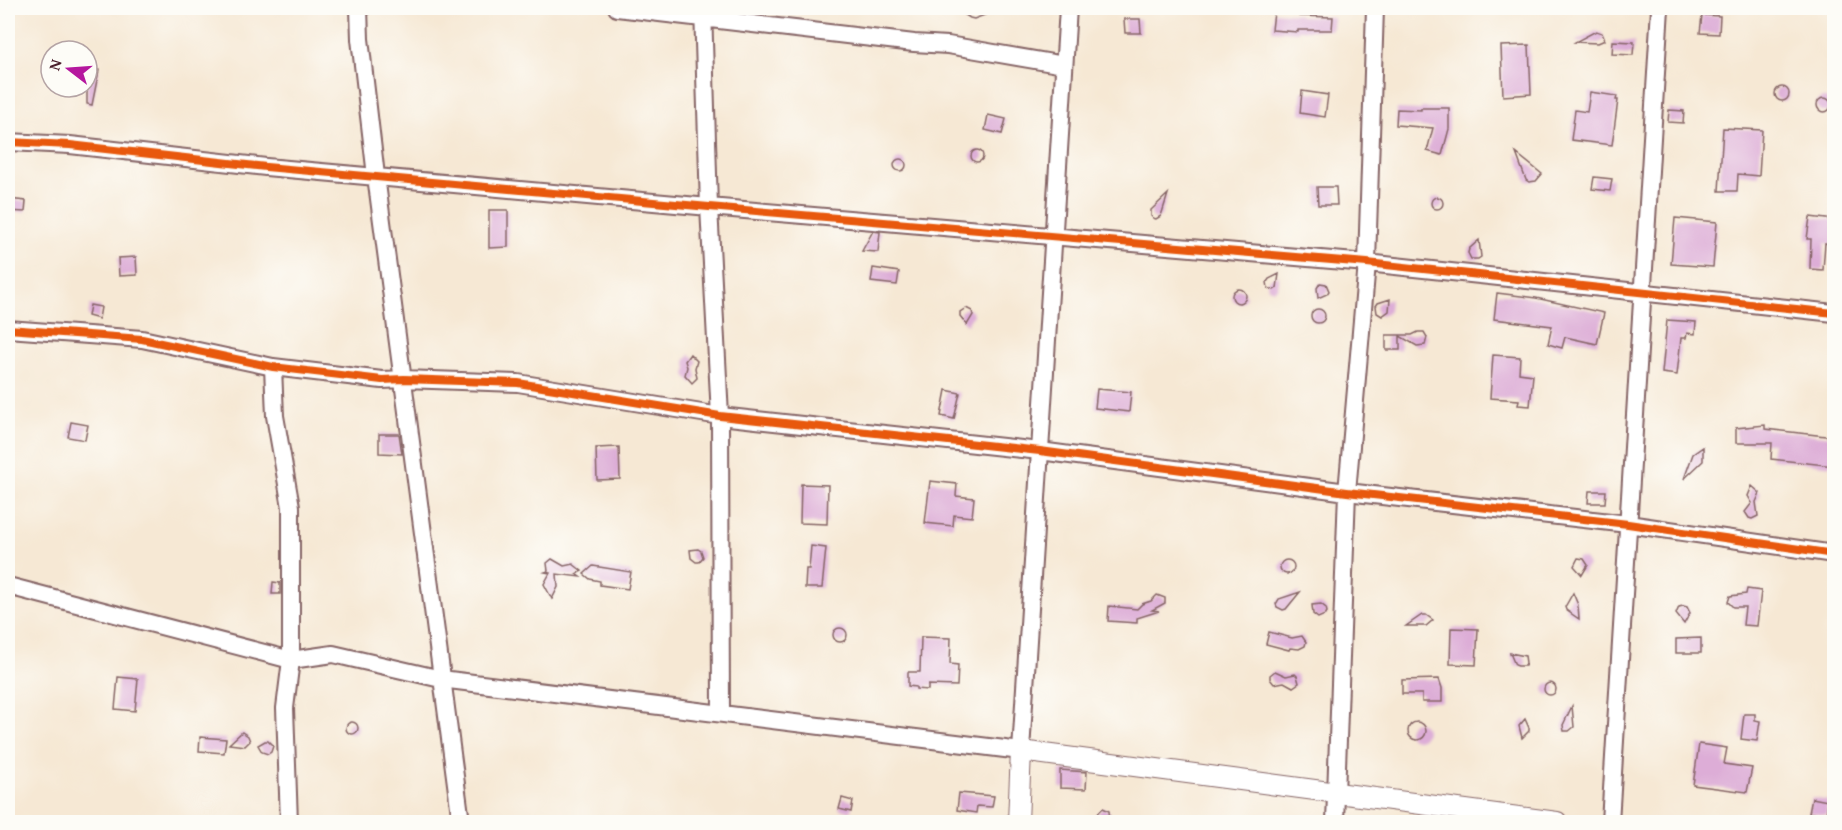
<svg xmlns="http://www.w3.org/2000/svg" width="1842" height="830" font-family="'Gentium Book Plus',serif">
<rect width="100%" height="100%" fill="#fdfcf7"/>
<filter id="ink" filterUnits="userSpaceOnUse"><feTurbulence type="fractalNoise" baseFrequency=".0167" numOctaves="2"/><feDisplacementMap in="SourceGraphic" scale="12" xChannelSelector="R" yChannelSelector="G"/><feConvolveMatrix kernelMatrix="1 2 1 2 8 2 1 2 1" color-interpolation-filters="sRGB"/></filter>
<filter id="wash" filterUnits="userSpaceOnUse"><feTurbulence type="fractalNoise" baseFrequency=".008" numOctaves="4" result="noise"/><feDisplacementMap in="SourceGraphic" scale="24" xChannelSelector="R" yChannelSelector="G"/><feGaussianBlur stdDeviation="1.35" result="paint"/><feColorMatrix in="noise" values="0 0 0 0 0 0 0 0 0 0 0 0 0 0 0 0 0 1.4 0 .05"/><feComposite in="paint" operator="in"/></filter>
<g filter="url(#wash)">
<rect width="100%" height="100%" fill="#f6e8d4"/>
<g id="blocks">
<!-- building -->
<path fill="#ddadd7" d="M954,8H1001V9L974,19L970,18Z
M1274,12L1299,14V16L1333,17L1332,30H1298V32L1272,30Z
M1702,15L1720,16L1719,34L1700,33Z
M1124,19H1140L1141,33H1125Z
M1596,31L1602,33L1605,40L1598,43L1575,42Z
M1613,41L1634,42L1633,55L1612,54Z
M1529,45L1531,94L1503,96L1501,46Z
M87,68L99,70L92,105L87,104Z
M1775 94a7 7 0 1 1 14 0a7 7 0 1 1-14 0Z
M1302,91L1328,95L1325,117L1300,113Z
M1590,92L1617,96L1616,100H1618L1612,145L1571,140L1575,110L1587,112Z
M1817 105a7 7 0 1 1 14 0a7 7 0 1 1-14 0Z
M1421,108H1449V129L1442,155L1427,151L1433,128L1396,125L1397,109L1421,110Z
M1669,110L1684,111L1683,123L1668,122Z
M988,115L1006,119L1002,134L985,130Z
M1723,128L1762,130L1759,176L1738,174L1737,191H1719Z
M971 156a6 6 0 1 1 12 0a6 6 0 1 1-12 0Z
M1516,153L1542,174L1536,181L1529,182L1526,180Z
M894 165a6 6 0 1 1 12 0a6 6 0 1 1-12 0Z
M1594,177L1612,179L1610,191L1592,189Z
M1317,187H1336L1337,205H1318Z
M1168,194L1161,216L1156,219L1153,218L1151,216V210Z
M1431 203a6 6 0 1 1 12 0a6 6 0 1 1-12 0Z
M8,199L26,201L25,212L8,211Z
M489,210H508V247L489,248Z
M1810,217L1834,220V245L1825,243L1823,270L1810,269L1811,239H1807Z
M1675,218L1717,222L1713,267L1671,264Z
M873,231L880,232L878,252L862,251Z
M1479,240L1481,257L1478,259H1471L1468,253L1469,249Z
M136,257L137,275L119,276L118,258Z
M873,268L899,272L897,285L871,282Z
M1279,274L1277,288L1274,290L1268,288L1267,282L1269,279Z
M1320,283L1326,284L1329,291L1327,294L1318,298L1317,288Z
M1232 296a7 7 0 1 1 14 0a7 7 0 1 1-14 0Z
M1497,293L1536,298L1604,313L1597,344L1565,337L1562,348L1548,344L1552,326L1494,319Z
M1390,299L1389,311L1382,316L1377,313L1376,306L1378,303Z
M90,305L101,307L99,319L88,316Z
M966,308L972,311L973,315L967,325L960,316V312Z
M1311 316a7 7 0 1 1 14 0a7 7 0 1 1-14 0Z
M1667,320L1696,322L1695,334L1687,333L1686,338H1681L1677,375L1662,373Z
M1418,332H1424L1427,337L1425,345L1417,346L1400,336V350H1386V335H1412Z
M690,354L697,361L695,368L697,378L692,383L685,375L687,367L685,361Z
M1493,355L1520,357L1519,373L1533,375L1530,406L1518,405L1519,400L1490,398Z
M1097,389L1131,392L1129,412L1095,408Z
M946,390L960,393L954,419L941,416Z
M71,422L88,425L85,440L68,437Z
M1765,425V429L1834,437V466L1771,459L1772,443H1736V428Z
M379,434H399L402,454L379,453Z
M619,447L620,479L597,480L596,448Z
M1703,447V461L1684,479L1693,454Z
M930,481L957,484L956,496L974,498L972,517L954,515L953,526L925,523Z
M801,484L828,485L827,524L800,523Z
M1752,486L1760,493L1756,502L1758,516L1752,519L1749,518L1745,512L1752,503L1748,496Z
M1589,491H1606L1605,503H1588Z
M811,546L826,548L822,588H805L806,569H809Z
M698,549L701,551L703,557L699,562H696L691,558L690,550Z
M1578,558L1584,559L1588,565L1582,575L1574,566Z
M552,559L564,566L573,564L582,571L576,574L580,577L557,574L558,587L552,599L544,584L550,573L545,572L548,571L547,563Z
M1280 567a7 7 0 1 1 14 0a7 7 0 1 1-14 0Z
M593,566L631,572L628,589L600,585V581L590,579L584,574Z
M273,582L280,583V594H272Z
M1747,589L1761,591L1757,626L1743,625L1745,607H1733L1728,602L1730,596L1746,594Z
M1300,592L1286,609L1283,610L1277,607L1276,604L1279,599Z
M1573,593L1578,605L1579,619L1566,610L1565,607Z
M1157,595L1165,598V603L1152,610L1159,611L1137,618V623L1108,621L1109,606L1137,609L1142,604L1151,601Z
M1321,604L1326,608L1327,612L1325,615L1318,618L1313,614L1312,605Z
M1683,606L1687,607L1690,613L1684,624L1676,614L1679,607Z
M1422,615H1426L1433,620L1426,626H1406Z
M833 635a7 7 0 1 1 14 0a7 7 0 1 1-14 0Z
M1451,628L1478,629L1476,665L1450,664Z
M1269,632L1292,638L1302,636L1306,642L1305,646L1299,649L1290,648L1289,650L1266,644Z
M921,637L951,638L950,664L958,665L957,686L928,685V690L916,689V687L908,686V672H920Z
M1701,638V653H1676V639Z
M1510,653L1525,656L1526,663L1525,666H1518L1515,665Z
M1275,671L1286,676L1295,674L1297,676L1299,683L1293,687L1284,682L1274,684L1270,679V675Z
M118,677L138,679L135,711L115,709Z
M1439,679L1442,688V702H1422V694H1402V680Z
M1544 689a6 6 0 1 1 12 0a6 6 0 1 1-12 0Z
M1572,706L1574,727L1569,731H1564L1563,725Z
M1744,714H1755V720L1760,721L1757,741L1741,739Z
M1525,719L1529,728V731L1522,738L1519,726Z
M1408 731a9 9 0 1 1 18 0a9 9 0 1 1-18 0Z
M346 728a6 6 0 1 1 12 0a6 6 0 1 1-12 0Z
M242,732L248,736L250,741L245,746L229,744Z
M200,737L226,739L224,753L199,751Z
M265,741H268L273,746L271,752L268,754L262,752L258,745Z
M1699,744L1727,748L1724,764L1752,768L1747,792L1693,785Z
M1060,770L1087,772L1086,789L1060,788Z
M959,793L994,796L992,807L977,806L976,813L957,810Z
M842,798L853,801L851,812L839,809Z
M1812,798L1828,801L1826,815L1809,813Z
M1103,808L1109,811L1110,822H1099L1098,813Z"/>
</g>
</g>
<g filter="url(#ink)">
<use href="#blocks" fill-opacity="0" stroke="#866566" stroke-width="1.5"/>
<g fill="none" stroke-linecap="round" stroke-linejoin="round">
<!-- minor casing -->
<g stroke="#866566" stroke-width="20">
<path id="minor" d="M359,8L360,39L376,176L461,822
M617,8L914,43L948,45L1064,65
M703,8L709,207L720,416L721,713
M8,142L70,145L266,167L709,207L1367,263L1834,313
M8,329L142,339L273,367L382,380L404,379L518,383L720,416L1040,451L1347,492L1628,524L1834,554
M273,367L275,416L291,507V660L285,708L289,822
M8,586L291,660L333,654L441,679L1021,751L1068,8
M1335,822L1347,492L1367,263L1375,8
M1610,822L1660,8"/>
</g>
<!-- tertiary casing -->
<g stroke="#866566" stroke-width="22">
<path id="tertiary" d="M1018,822L1021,751L1557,822"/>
</g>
<!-- minor -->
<use href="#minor" stroke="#fff" stroke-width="16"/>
<!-- tertiary -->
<use href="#tertiary" stroke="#fff" stroke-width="20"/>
<!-- cycleway casing -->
<g stroke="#fdfcf7" stroke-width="11">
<path id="cycleway" d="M8,142L70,145L266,167L709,207L1367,263L1834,313
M8,329L142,339L273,367L382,380L404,379L518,383L720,416L1040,451L1347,492L1628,524L1834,554"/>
</g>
<!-- cycleway -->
<use href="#cycleway" stroke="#e8590c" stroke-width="8"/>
</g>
</g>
<!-- margin -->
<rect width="1842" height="830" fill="none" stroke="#fdfcf7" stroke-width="30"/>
<!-- north arrow -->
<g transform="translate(69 69) rotate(287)"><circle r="28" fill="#fdfcf7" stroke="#b5a4a5" stroke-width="1.5"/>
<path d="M0-4.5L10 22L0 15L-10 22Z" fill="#b5179e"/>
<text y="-9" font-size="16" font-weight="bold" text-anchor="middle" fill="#4a1f2b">N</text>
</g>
</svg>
